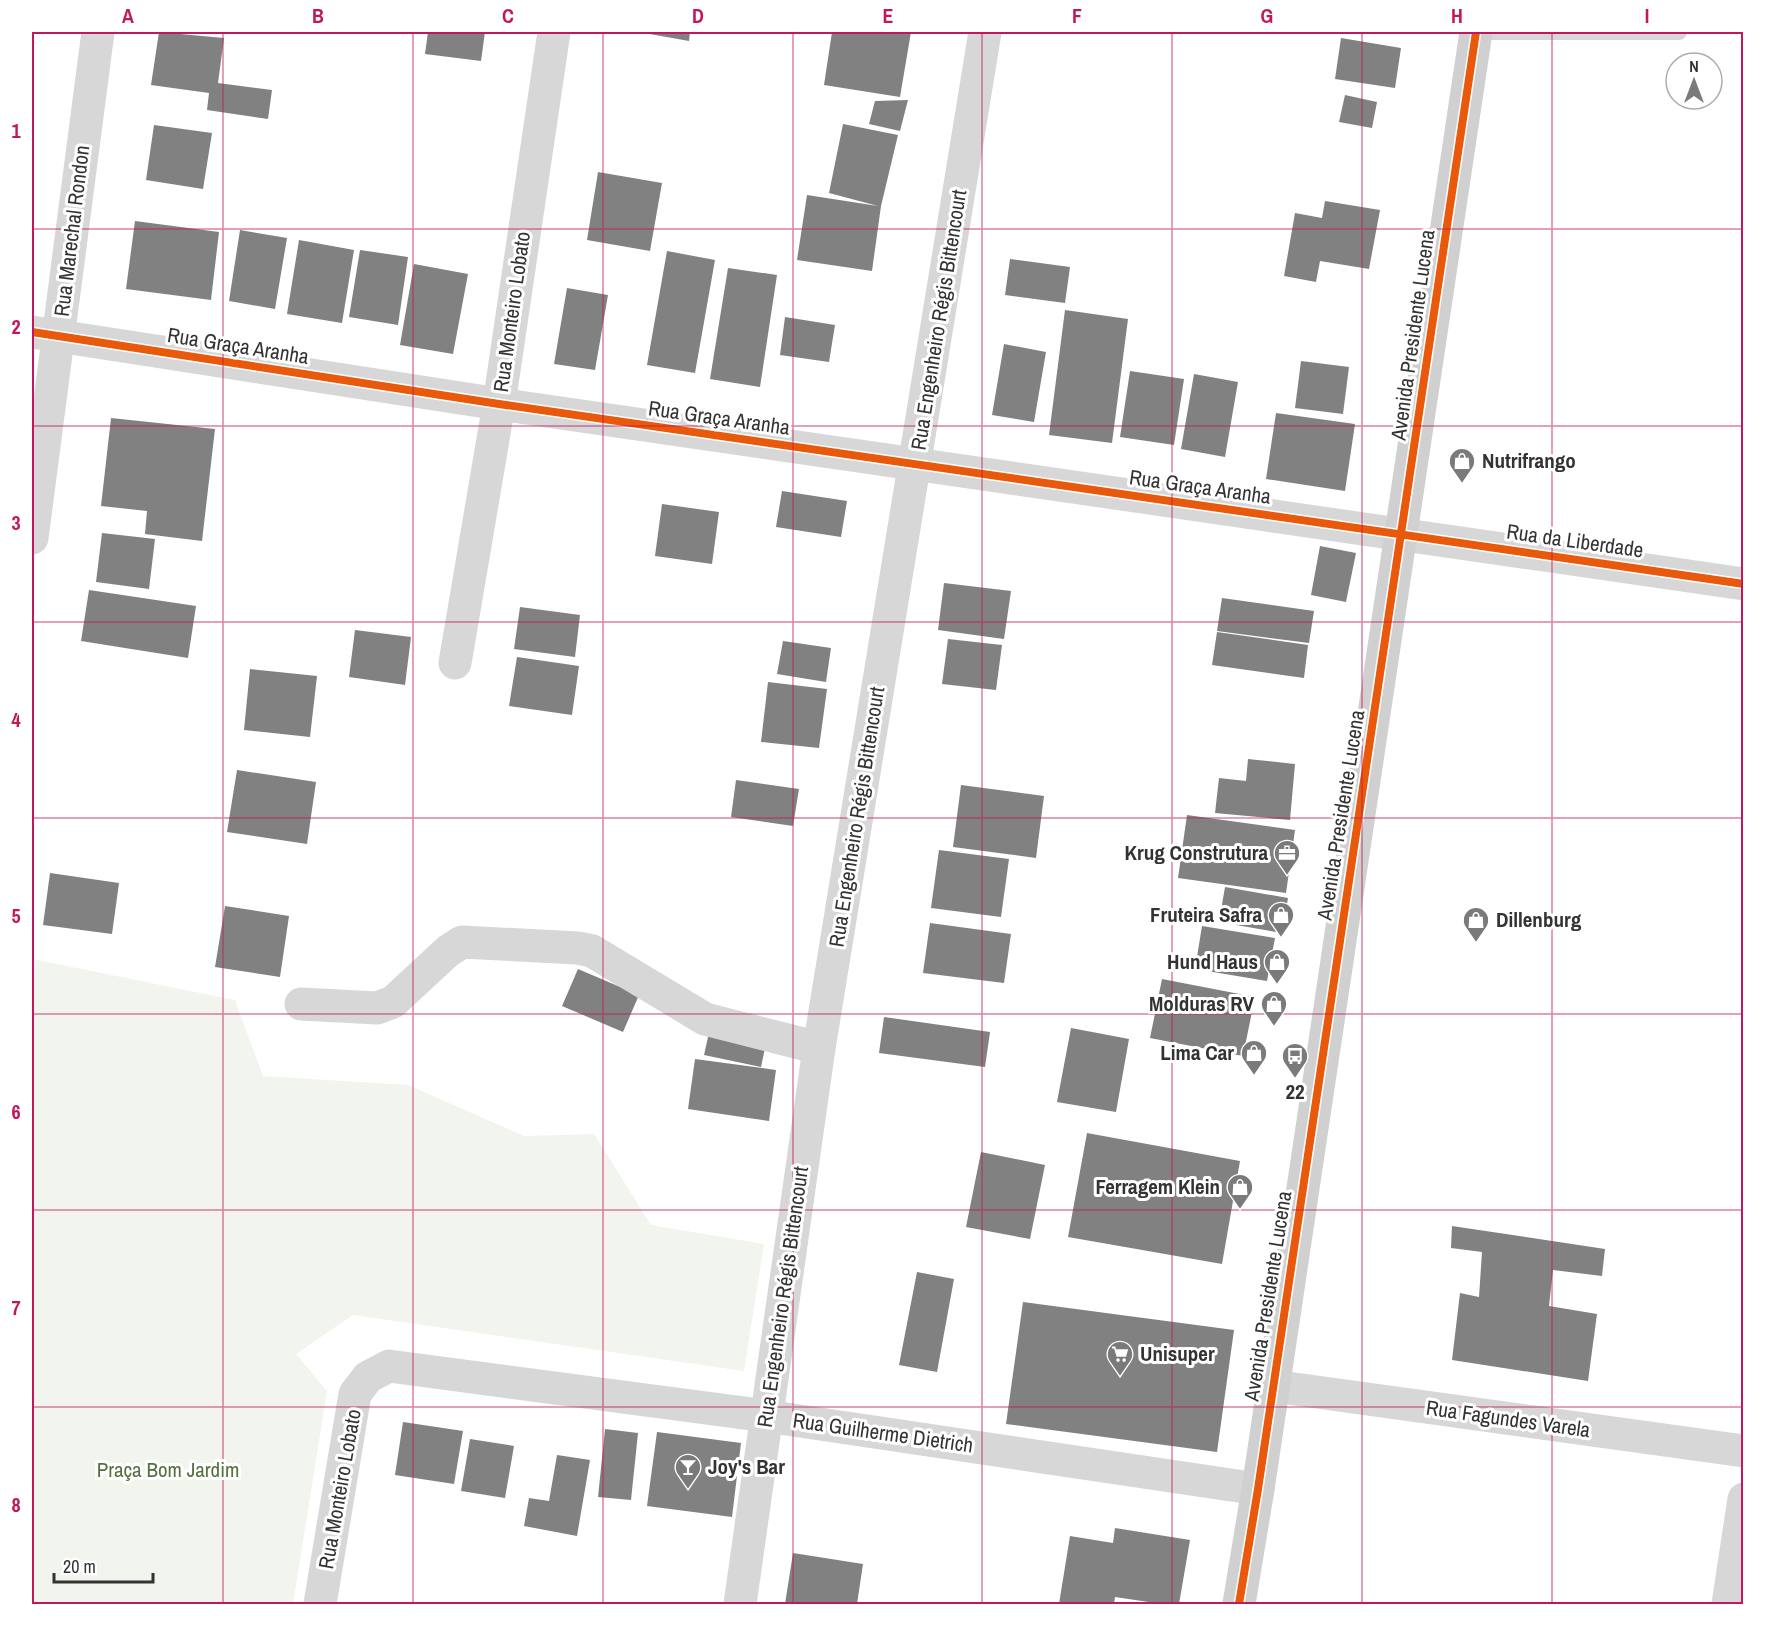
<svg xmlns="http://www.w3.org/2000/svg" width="1775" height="1636" font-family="'Archivo Narrow',sans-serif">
<rect width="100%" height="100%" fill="#fff"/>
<!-- green -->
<path fill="#f1f5ed" d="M32,959L235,1000L263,1076L408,1085L524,1136L594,1134L651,1225L764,1244L744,1371L353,1315L296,1354L327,1391L293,1604H32Z"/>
<!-- building -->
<path fill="#818181" d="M159,32L224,38L218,83L272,90L268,119L207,110L209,93L151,85Z
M428,32H485L481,61L425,54Z
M644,32H690L689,41L644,33Z
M832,32H911L900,97L824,85Z
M1341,38L1401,48L1395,88L1335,79Z
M1345,95L1377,102L1372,128L1339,122Z
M908,100L900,131L869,124L875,101Z
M843,124L898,135L881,206L872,271L797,260L807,195L878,206L829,193Z
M154,125L212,133L203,189L146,180Z
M598,172L662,183L650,251L587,240Z
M1325,201L1380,210L1369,269L1320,261L1316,282L1284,276L1295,213L1322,218Z
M135,221L219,232L211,300L126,289Z
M240,230L287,238L275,309L229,301Z
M299,240L354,250L342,323L287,314Z
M360,250L408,257L398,325L349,317Z
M667,251L715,260L695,373L647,365Z
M1010,259L1070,267L1065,303L1005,295Z
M414,264L468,274L453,354L400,345Z
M728,268L777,275L760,387L710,379Z
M567,288L608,295L595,370L554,364Z
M1065,310L1128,319L1112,443L1049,435Z
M785,317L835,325L829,362L780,355Z
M1004,344L1046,352L1034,422L992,415Z
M1301,361L1349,367L1343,414L1295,408Z
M1130,371L1184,379L1174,445L1120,437Z
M1194,374L1238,382L1225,457L1181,449Z
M1276,413L1355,424L1345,491L1266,479Z
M111,418L215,429L202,541L145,534L147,511L101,506Z
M782,491L847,501L841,537L776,527Z
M662,504L719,512L712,564L655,556Z
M102,533L155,539L149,589L96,582Z
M1320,546L1356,553L1346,602L1311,595Z
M944,583L1011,591L1004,639L938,630Z
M89,590L196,606L188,658L81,641Z
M1222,598L1314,611L1309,643L1217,631Z
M520,607L580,615L575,657L514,649Z
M355,630L411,637L405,685L349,677Z
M1217,632L1308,645L1304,678L1212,665Z
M948,639L1002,645L996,690L942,684Z
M783,641L831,648L826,682L777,674Z
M517,657L579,666L572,715L509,706Z
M250,669L317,676L310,737L244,730Z
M768,682L827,689L819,748L761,742Z
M1248,759L1295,764L1290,820L1215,813L1219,778L1246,781Z
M237,770L316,782L307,844L227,832Z
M736,780L799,789L793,826L731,817Z
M961,785L1044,796L1036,858L953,847Z
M1187,815L1295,830L1286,893L1178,878Z
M939,850L1009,859L1001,917L931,908Z
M50,873L119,883L112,934L43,925Z
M1225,887L1288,898L1282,933L1219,922Z
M225,906L289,916L280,977L215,967Z
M930,923L1011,934L1004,983L923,973Z
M1202,926L1275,938L1267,981L1195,969Z
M578,969L639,995L623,1032L562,1006Z
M1162,979L1255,997L1243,1056L1150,1038Z
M884,1017L990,1032L985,1067L879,1053Z
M710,1028L767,1039L761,1067L704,1055Z
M1071,1028L1129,1039L1116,1112L1057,1102Z
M695,1059L776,1070L769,1121L688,1109Z
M1087,1133L1240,1161L1222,1264L1068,1237Z
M981,1152L1045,1165L1030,1239L966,1227Z
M1452,1226L1605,1249L1602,1276L1553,1270L1549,1306L1597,1314L1588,1381L1452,1360L1460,1293L1479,1297L1482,1252L1451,1248Z
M917,1272L954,1279L937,1372L899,1365Z
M1023,1302L1234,1330L1217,1452L1006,1424Z
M403,1422L463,1431L454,1484L395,1475Z
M605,1429L638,1433L631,1500L598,1497Z
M657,1432L741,1443L732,1517L647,1506Z
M470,1439L514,1446L505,1498L461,1491Z
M557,1455L590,1460L577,1536L524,1526L529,1498L549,1501Z
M1115,1528L1190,1540L1179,1604H1162L1115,1597L1114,1604H1059L1070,1536L1113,1543Z
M793,1553L863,1564L857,1604H785Z"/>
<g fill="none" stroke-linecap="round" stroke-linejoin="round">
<!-- service -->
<path stroke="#d7d7d7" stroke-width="16" d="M1476,32H1679"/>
<!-- minor -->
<path stroke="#d7d7d7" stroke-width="33" d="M32,332L499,404L1744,584
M32,538L98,32
M455,663L499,404L554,32
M301,1004L377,1008L393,1002L448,951L462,942L578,948L592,951L705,1019L819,1048
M1273,1386L1744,1451
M320,1604L355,1394L368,1377L389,1366L766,1416L1258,1489
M1728,1604L1744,1499"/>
<!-- tertiary -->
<path stroke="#d7d7d7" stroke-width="33" d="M740,1604L819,1048L985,32"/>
<!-- secondary -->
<path stroke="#d0d0d0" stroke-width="33" d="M1239,1604L1258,1489L1476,32"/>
<!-- cycleway casing -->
<g stroke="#fff" stroke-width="11">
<path id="cycleway" d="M32,332L499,404L1744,584
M1239,1604L1258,1489L1476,32"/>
</g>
<!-- cycleway -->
<use href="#cycleway" stroke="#e8590c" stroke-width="8"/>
</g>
<!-- grid -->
<path fill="none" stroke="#c2185b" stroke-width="1.5" stroke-opacity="0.55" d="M223,32V1604M413,32V1604M603,32V1604M793,32V1604M982,32V1604M1172,32V1604M1362,32V1604M1552,32V1604M32,229H1744M32,426H1744M32,622H1744M32,818H1744M32,1014H1744M32,1210H1744M32,1407H1744"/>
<!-- icons -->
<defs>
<g id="shop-pin" transform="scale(1.35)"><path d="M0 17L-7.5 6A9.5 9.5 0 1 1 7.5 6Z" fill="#7a7a7a" stroke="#fff"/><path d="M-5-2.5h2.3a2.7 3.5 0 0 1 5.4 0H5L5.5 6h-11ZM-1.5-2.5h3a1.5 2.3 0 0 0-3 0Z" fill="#fff"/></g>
<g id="office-pin" transform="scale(1.35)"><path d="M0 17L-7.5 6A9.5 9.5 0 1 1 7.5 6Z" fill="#7a7a7a" stroke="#fff"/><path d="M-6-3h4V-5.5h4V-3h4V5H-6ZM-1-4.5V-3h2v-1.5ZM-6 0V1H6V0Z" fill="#fff"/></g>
<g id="bus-pin" transform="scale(1.35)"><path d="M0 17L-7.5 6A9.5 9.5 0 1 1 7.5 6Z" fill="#7a7a7a" stroke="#fff"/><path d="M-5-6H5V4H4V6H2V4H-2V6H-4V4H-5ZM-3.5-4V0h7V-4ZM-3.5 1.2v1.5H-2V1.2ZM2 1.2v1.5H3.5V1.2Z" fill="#fff"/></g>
<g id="supermarket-pin" transform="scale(1.35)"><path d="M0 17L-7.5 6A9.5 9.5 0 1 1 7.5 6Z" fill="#7a7a7a" stroke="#fff"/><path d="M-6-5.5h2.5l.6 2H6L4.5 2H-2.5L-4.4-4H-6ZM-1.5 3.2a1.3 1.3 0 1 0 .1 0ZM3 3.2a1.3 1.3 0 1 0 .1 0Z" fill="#fff"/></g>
<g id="bar-pin" transform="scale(1.35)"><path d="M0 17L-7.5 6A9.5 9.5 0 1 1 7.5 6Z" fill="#7a7a7a" stroke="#fff"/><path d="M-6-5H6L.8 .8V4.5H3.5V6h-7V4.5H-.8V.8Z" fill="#fff"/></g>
</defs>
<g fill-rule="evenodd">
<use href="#shop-pin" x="1462" y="461"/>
<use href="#office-pin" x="1287" y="853"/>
<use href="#shop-pin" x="1281" y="915"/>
<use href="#shop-pin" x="1476" y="920"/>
<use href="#shop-pin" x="1277" y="962"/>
<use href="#shop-pin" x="1274" y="1004"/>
<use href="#shop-pin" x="1254" y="1053"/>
<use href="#bus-pin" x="1295" y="1056"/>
<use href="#shop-pin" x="1240" y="1187"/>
<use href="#supermarket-pin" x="1120" y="1354"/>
<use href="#bar-pin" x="688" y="1467"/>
</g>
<g text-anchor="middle" stroke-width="6" stroke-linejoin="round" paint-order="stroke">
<!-- street labels -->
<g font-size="21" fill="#333" stroke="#fff">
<text transform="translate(72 231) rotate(-83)" y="7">Rua Marechal Rondon</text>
<text transform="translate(512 312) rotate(-82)" y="7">Rua Monteiro Lobato</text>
<text transform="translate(939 320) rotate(-81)" y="7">Rua Engenheiro Régis Bittencourt</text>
<text transform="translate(1413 335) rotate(-82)" y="7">Avenida Presidente Lucena</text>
<text transform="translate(238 346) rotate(9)" y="7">Rua Graça Aranha</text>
<text transform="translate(719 418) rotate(8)" y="7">Rua Graça Aranha</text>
<text transform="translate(1200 487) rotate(8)" y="7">Rua Graça Aranha</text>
<text transform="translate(1575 541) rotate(8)" y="7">Rua da Liberdade</text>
<text transform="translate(1341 815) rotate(-81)" y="7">Avenida Presidente Lucena</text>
<text transform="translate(857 817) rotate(-81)" y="7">Rua Engenheiro Régis Bittencourt</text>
<text transform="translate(1268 1296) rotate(-81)" y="7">Avenida Presidente Lucena</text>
<text transform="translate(783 1297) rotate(-82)" y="7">Rua Engenheiro Régis Bittencourt</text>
<text transform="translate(1508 1419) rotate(8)" y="7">Rua Fagundes Varela</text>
<text transform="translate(883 1433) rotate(8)" y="7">Rua Guilherme Dietrich</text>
<text transform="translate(340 1489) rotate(-80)" y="7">Rua Monteiro Lobato</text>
</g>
<!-- poi labels -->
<g font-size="21" font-weight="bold" fill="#333" stroke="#fff" text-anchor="end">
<text x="1482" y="468" text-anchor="start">Nutrifrango</text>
<text x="1268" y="860">Krug Construtura</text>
<text x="1262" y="922">Fruteira Safra</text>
<text x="1496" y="927" text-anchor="start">Dillenburg</text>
<text x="1258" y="969">Hund Haus</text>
<text x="1254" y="1011">Molduras RV</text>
<text x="1234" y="1060">Lima Car</text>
<text x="1295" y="1099" text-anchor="middle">22</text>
<text x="1220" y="1194">Ferragem Klein</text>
<text x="1140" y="1361" text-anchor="start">Unisuper</text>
<text x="708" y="1474" text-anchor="start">Joy's Bar</text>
</g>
<!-- park labels -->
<g font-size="21" fill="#56703f" stroke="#fff">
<text x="168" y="1477">Praça Bom Jardim</text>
</g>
</g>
<!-- border -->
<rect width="1775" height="1636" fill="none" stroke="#ffffff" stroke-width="66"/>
<!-- north arrow -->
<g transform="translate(1694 81)"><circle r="28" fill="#ffffff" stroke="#adadad" stroke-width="1.5"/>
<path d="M0-4.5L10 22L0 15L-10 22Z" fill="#7a7a7a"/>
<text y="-9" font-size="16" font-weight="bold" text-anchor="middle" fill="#333333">N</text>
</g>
<!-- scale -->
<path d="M54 1573v9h99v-9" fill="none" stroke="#333333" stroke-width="3"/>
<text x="63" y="1573" font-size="18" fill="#333333" stroke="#ffffff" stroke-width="4.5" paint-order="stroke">20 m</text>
<rect x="33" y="33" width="1709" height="1570" fill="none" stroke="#c2185b" stroke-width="2"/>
<g font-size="20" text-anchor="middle" font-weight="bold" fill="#c2185b">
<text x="128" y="23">A</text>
<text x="318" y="23">B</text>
<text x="508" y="23">C</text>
<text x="698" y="23">D</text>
<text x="888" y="23">E</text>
<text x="1077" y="23">F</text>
<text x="1267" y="23">G</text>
<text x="1457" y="23">H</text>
<text x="1647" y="23">I</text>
<text x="16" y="138">1</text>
<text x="16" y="334">2</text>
<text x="16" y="530">3</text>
<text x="16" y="727">4</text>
<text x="16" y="923">5</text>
<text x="16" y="1119">6</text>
<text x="16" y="1315">7</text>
<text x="16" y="1512">8</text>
</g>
</svg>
